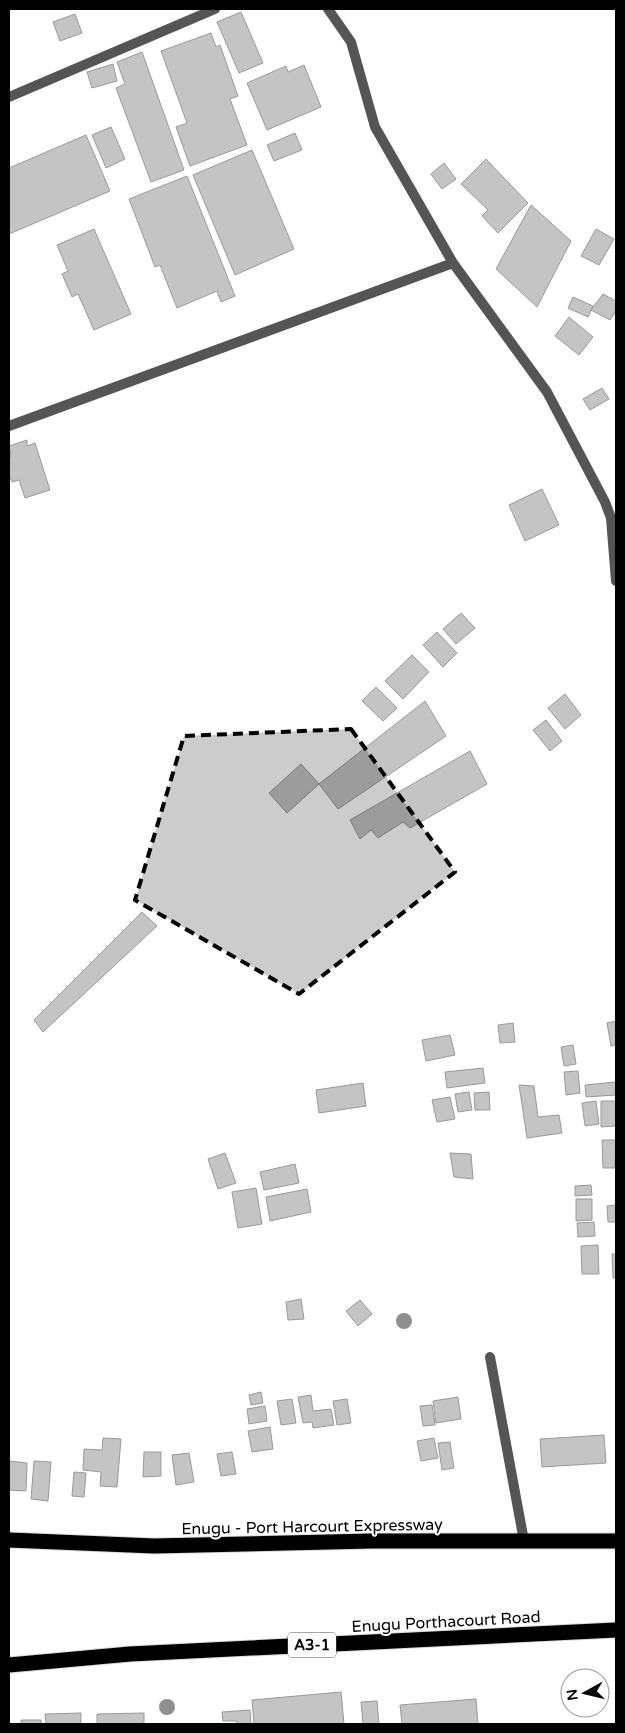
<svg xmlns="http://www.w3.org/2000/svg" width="625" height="1733" font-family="'Varela Round',sans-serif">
<rect width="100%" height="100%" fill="#fff"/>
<!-- building -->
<path fill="#c4c4c4" stroke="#999" d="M241,12L263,63L239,73L217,22Z
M75,14L82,33L60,41L53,22Z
M211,33L216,47L220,45L238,96L230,99L247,145L190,166L176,127L187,123L161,51Z
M142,52L184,170L151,182L116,88L125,84L117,62Z
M113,64L117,81L92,88L87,72Z
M304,65L321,107L267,130L247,83L286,66L288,72Z
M111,127L125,159L106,168L92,135Z
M295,133L302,150L274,161L267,145Z
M86,135L110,191L9,234V168Z
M252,150L294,249L235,275L193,175Z
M486,159L528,203L498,233L482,216L488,210L461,184Z
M444,163L456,179L442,189L431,174Z
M187,176L235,296L221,302L217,291L177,308L160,265L155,267L129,199Z
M531,205L571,241L537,307L496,269Z
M94,229L131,314L94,330L78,294L72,297L62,274L68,271L57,245Z
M596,229L614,239L599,265L581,256Z
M603,294L616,301V311L610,320L591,310Z
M573,297L593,306L588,317L568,308Z
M569,317L593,337L579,355L555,336Z
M602,388L609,399L590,410L583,399Z
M27,440V446L35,443L50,490L25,498L19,480L12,482L9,475V457L11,456L9,446Z
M542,489L559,525L525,541L509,505Z
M461,613L475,628L456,644L443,629Z
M437,632L457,653L443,667L423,645Z
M412,655L429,672L403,699L385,681Z
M376,687L397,708L383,721L362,701Z
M565,694L581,715L565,729L548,708Z
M425,701L446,736L338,809L319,784Z
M546,720L562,741L550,751L533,730Z
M470,751L487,784L410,828L403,822L378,838L371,830L360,839L350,820Z
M301,764L319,784L287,813L269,793Z
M142,912L157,926L43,1032L34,1020Z
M616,1021V1045L611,1046L607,1023Z
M513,1023L515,1042L500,1043L498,1025Z
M450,1035L455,1055L426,1061L422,1040Z
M573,1045L576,1064L564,1066L561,1047Z
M483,1068L485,1083L447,1088L445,1072Z
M578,1071L580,1093L566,1095L564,1072Z
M616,1082V1095L586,1097L585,1085Z
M363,1083L366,1106L319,1113L316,1090Z
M519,1085L534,1086L538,1117L559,1115L562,1133L527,1138Z
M469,1092L472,1110L458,1112L455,1094Z
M489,1092L490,1110H475L474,1093Z
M450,1097L455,1119L437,1122L432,1100Z
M596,1101L599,1124L585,1126L582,1103Z
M601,1101H616V1126L601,1127Z
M602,1140H616L615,1168H603Z
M225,1153L236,1183L218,1189L208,1159Z
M450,1153L471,1154L473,1179L454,1177Z
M295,1164L299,1183L264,1190L260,1172Z
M591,1185L592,1195L575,1196V1186Z
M256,1188L262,1224L238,1228L232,1192Z
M307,1189L311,1212L270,1221L266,1197Z
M576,1199H592V1220L576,1221Z
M616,1205V1222H608L607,1206Z
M594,1222L595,1236L578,1237L577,1223Z
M598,1245L599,1274H582L581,1246Z
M612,1254H616V1278H613Z
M301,1299L304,1319L288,1320L286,1302Z
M360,1300L372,1314L358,1326L346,1311Z
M261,1392L263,1403L251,1405L249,1395Z
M311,1395L313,1411L331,1409L334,1425L313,1428L312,1422L303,1423L298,1397Z
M458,1397L461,1419L436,1423L433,1401Z
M292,1399L296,1423L281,1425L277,1401Z
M347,1399L351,1423L337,1425L333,1401Z
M432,1405L435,1425L423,1426L420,1406Z
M265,1406L267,1421L249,1424L247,1409Z
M270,1427L273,1449L252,1452L248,1431Z
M604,1435L606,1463L542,1467L540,1439Z
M103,1438L121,1439L117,1487L100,1486L101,1472L83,1470L84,1449L102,1450Z
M434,1438L438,1458L421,1461L417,1441Z
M450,1442L454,1468L442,1470L438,1443Z
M144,1452H161V1476L143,1477Z
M232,1452L236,1474L221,1476L217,1454Z
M189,1453L194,1482L176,1485L172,1455Z
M9,1461L27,1463L26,1491L9,1490Z
M34,1461L51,1462L48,1501L31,1499Z
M74,1472L86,1473L84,1497L72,1496Z
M341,1692L344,1724H254L252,1700Z
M476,1699L478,1724H402L400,1705Z
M377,1701L379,1724H363L361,1702Z
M250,1710L251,1724H237V1721H223L222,1712Z
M81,1713V1724H46L45,1714Z
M144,1713V1724H97V1714Z
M21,1720H41V1724H21Z"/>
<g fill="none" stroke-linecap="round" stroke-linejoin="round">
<!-- highway casing -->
<g stroke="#dbdbdb" stroke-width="17">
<path id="highway" d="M9,1540L154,1546L371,1541H616
M9,1665L130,1654L616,1630"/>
</g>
<!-- lane -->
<path stroke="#555" stroke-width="10" d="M490,1357L524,1541"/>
<!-- street -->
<path stroke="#555" stroke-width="10" d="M328,9L351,42L375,127L453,263L547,392L605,502L611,518L616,581
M9,97L215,9
M9,426L453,263"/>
<!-- highway -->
<use href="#highway" stroke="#000" stroke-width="15"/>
</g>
<!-- trees -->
<g fill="#8f8f8f">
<circle cx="404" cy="1321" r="8"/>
<circle cx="167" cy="1707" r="8"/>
</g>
<!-- marked area -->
<path fill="#000" fill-opacity="0.2" stroke="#000" stroke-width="4" stroke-dasharray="10 6" stroke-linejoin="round" d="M351,729L455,872L299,994L135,900L184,736Z"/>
<g text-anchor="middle" stroke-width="4" stroke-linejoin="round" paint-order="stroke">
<!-- shield labels -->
<rect fill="#fff" stroke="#4c4c4c" stroke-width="1" x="288" y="1632.5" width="48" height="25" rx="4"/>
<g font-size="15" font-weight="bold" fill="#000">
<text x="312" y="1650">A3-1</text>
</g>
<!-- street labels -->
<g font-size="16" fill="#000" stroke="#fff">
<text transform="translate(312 1526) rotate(-1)" y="6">Enugu - Port Harcourt Expressway</text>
<text transform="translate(446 1621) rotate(-3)" y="6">Enugu Porthacourt Road</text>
</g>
</g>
<!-- border -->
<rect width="625" height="1733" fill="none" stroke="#000000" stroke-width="20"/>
<!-- north arrow -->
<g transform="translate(585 1693) rotate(262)"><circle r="24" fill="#ffffff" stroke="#999999"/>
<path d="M0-4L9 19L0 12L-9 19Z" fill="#000000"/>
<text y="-8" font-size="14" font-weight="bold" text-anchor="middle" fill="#000000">N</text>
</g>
</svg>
